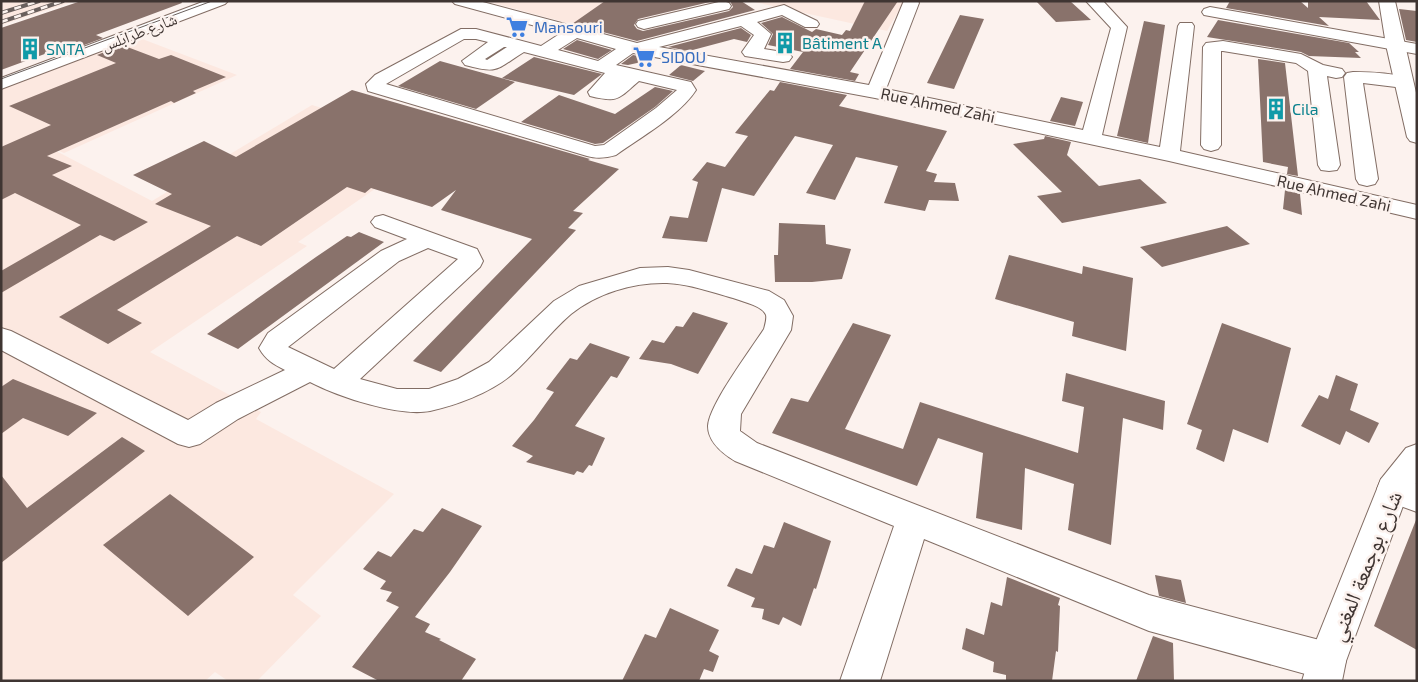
<svg xmlns="http://www.w3.org/2000/svg" width="1418" height="682" font-family="'Exo 2','Noto Naskh Arabic',sans-serif">
<rect width="100%" height="100%" fill="#fcf2ee"/>
<!-- built -->
<path fill="#fce8e0" d="M1,1H75L1,25Z
M486,1H613L575,25Z
M750,1H904L887,31Z
M137,37L237,75L64,153L37,141L152,201L312,105L440,144L298,242L307,246L150,352L261,412L256,419L394,494L293,595L321,616L257,681H228L215,672L205,681H1V89Z"/>
<!-- building -->
<path fill="#89726b" d="M81,1H181L182,3L96,35L103,38L79,47L72,44L1,70V28Z
M605,1H714L638,19L634,25L637,29L643,31L729,11L733,7L730,1H741L755,10L637,41L572,24Z
M865,1H898L850,72L859,74L855,81L790,69L803,52L768,45L773,34L761,23L782,17L812,32L816,29L842,35L846,30L850,31Z
M1036,1H1070L1091,20L1056,22Z
M1230,1H1300L1308,8V1H1366L1380,20L1319,17L1329,26L1226,8Z
M1399,9L1417,11V42L1406,40Z
M960,15L984,19L954,89L927,83Z
M1218,20L1349,43L1359,52H1355L1361,58L1309,56L1301,52L1207,37Z
M1144,21L1165,25L1148,143L1117,136Z
M741,28L751,35L747,42L734,39L689,51L668,47Z
M577,40L612,50L598,59L563,49Z
M122,45L159,59L171,55L226,77L193,91L196,93L174,103L171,101L47,156L72,166L52,175L148,222L114,241L100,235L1,293V271L81,225L15,193L1,200V147L51,125L9,106L116,63L97,55Z
M633,55L655,59L628,65L621,64Z
M534,57L602,74L574,95L502,78Z
M1258,59L1285,63L1298,176L1287,174L1288,167L1263,162Z
M440,61L515,82L476,109L398,86Z
M681,65L705,71L693,81L669,75Z
M780,82L847,95L839,106L947,131L926,171L937,174L934,182L955,183L959,201L929,200L925,211L884,203L898,166L856,157L835,200L806,193L833,145L795,136L754,196L722,188L707,242L662,238L670,216L688,218L698,182L692,180L707,162L725,167L748,136L735,133L770,90L774,91Z
M655,87L673,91L655,107L603,143L595,144L521,122L559,95L615,114Z
M352,90L590,159L588,160L619,169L573,211L583,213L568,228L576,230L441,372L413,361L532,239L441,210L456,190L432,207L371,188L365,193L347,187L261,246L237,236L117,310L142,323L108,344L59,317L211,226L155,204L172,194L133,175L204,141L236,157Z
M1061,97L1083,102L1075,126L1050,121Z
M1045,136L1071,142L1067,155L1099,186L1140,179L1167,203L1062,223L1037,196L1062,192L1013,144L1044,139Z
M1285,190L1300,194L1302,215L1283,209Z
M779,223L825,225L826,244L851,249L842,279L812,282H775L774,255H778Z
M1227,226L1250,244L1162,267L1140,247Z
M359,232L384,242L238,349L207,334L316,257L347,236L351,237Z
M1009,255L1082,274L1083,266L1133,278L1126,351L1072,336L1074,322L995,299Z
M693,312L728,323L698,374L671,364L639,359L652,340L664,343L676,326L683,327Z
M853,323L891,335L845,429L903,449L920,402L1078,453L1084,407L1062,401L1066,373L1165,401L1163,430L1123,418L1111,545L1068,530L1074,484L1025,468L1022,530L976,518L983,453L938,438L917,486L772,433L791,398L808,402Z
M1222,323L1291,348L1268,443L1233,429L1224,462L1196,449L1202,430L1187,424Z
M590,343L630,357L617,378L611,376L575,426L605,438L592,466L589,465L583,473L577,471L574,475L526,462L533,456L512,446L534,420L554,392L546,389L570,358L577,360Z
M1336,375L1358,384L1350,410L1379,423L1369,443L1346,431L1340,445L1301,426L1319,395L1328,399Z
M13,379L97,413L68,436L23,418L1,434V387Z
M122,437L145,451L1,563V475L27,508Z
M170,494L254,557L188,616L103,545Z
M442,508L482,526L450,572L415,617L430,624L425,632L441,639L439,640L476,659L461,681H379L352,667L399,607L386,601L392,592L380,589L386,581L363,569L378,551L391,557L414,529L423,532Z
M1416,520H1417V650L1374,626Z
M784,522L831,541L816,589L814,588L801,626L783,617L779,625L762,619L764,609L751,607L755,598L727,586L736,568L752,574L764,545L774,548Z
M1155,575L1181,580L1186,603L1159,596Z
M1007,577L1060,598L1058,605L1060,606L1058,652L1056,651L1052,681H1006V675L993,672L994,662L962,649L966,628L984,635L991,602L1002,606Z
M670,608L719,630L709,651L719,656L713,672L704,669L699,681H622L645,634L656,638Z
M1153,636L1173,643L1174,681H1136Z"/>
<g fill="none" stroke-linecap="round" stroke-linejoin="round">
<!-- minor casing -->
<g stroke="#826d64" stroke-width="2">
<path id="minor" d="M452,1H479L637,43L784,5L817,21L819,24L817,27H805L782,15L757,22L771,34L764,49L789,53L792,57L789,61L783,62L745,56L742,52L754,35L741,26L659,47L869,85L903,3L904,1H918L919,3L886,89L1083,130L1111,28L1086,1H1103L1127,27L1102,135L1160,147L1178,26L1180,23H1192L1194,26L1180,151L1417,205V219L1169,161L875,98L633,53L616,65L691,82L696,90C680,115 641,137 616,155C606,158 597,159 587,156L368,91L366,84L375,75L461,29H476L541,46L561,33L455,4ZM577,38L616,49L598,61L558,50ZM464,39H476L488,42L462,61L465,65C499,74 495,70 524,52L605,73L588,92L590,96C619,103 618,99 639,81L677,90L656,108L604,145L595,146L386,84ZM504,47H507L487,60L485,59Z
M723,1L729,3L731,6L729,9L644,29L638,27L636,24L638,21Z
M1210,7L1417,44V54L1204,15L1202,12L1204,9Z
M1223,41L1301,54L1323,65L1342,69L1345,73L1342,77L1336,78L1327,76L1340,165L1337,170L1329,171L1321,170L1318,165L1308,71L1296,63L1223,51H1221V145L1218,149L1211,151L1204,149L1201,145L1203,47L1206,43Z
M1353,72C1373,72 1391,73 1410,78L1413,82L1410,86L1404,88L1363,83L1378,179L1375,184L1367,186L1359,184L1356,179L1344,77L1347,73Z
M383,215L477,249L483,261L480,267L360,379L397,389H429L458,379L489,362L554,301L579,286L640,268L668,267L689,270L769,291L784,300L793,316L791,330L741,414L740,431L757,443L1149,595L1327,642L1341,647L1346,661L1341,675L1327,680L1149,631L924,539L880,681H840L894,526L735,461C722,453 708,442 708,426C709,405 751,349 764,329C765,325 767,319 766,315C763,306 741,301 733,298C712,292 689,284 667,283C634,282 597,293 571,314C549,333 532,357 510,376C489,393 457,405 430,411C399,417 339,397 310,382L238,419L200,444L189,447L178,444L1,350V328L11,331L188,420L216,403L285,370C273,364 266,360 259,348L268,333L381,251L407,239L375,227L371,222L375,217ZM428,248L458,259L334,369L288,347L399,261Z
M1393,475L1417,484V512L1381,499L1377,489L1381,479Z"/>
</g>
<!-- major casing -->
<g stroke="#826d64" stroke-width="2">
<path id="major" d="M205,1H228L225,4L1,89V78Z
M1379,1H1395L1417,97V143L1410,141L1407,137L1386,45Z
M1417,444V482L1407,495L1346,661L1342,681H1302L1308,661L1377,489L1381,479L1406,448Z"/>
</g>
<!-- minor -->
<use href="#minor" fill="#fff" fill-rule="evenodd"/>
<!-- major -->
<use href="#major" fill="#fff" fill-rule="evenodd"/>
<!-- tram -->
<path stroke="#6a605d" stroke-width="1" d="M1,79L212,1"/>
<!-- rail casing -->
<g stroke="#6a605d" stroke-width="4">
<path id="rail" d="M1,13L39,1
M1,22L63,1"/>
</g>
<!-- rail -->
<use href="#rail" stroke="#fcf2ee" stroke-width="2.5" stroke-dasharray="7" stroke-linecap="butt"/>
</g>
<!-- icons -->
<defs>
<g id="supermarket-bare" transform="scale(1.725)"><path d="M-6-5.5h2.5l.6 2H6L4.5 2H-2.5L-4.4-4H-6ZM-1.5 3.2a1.3 1.3 0 1 0 .1 0ZM3 3.2a1.3 1.3 0 1 0 .1 0Z" fill="#3f7fe0" stroke="#fcf2ee" stroke-width="2.5" paint-order="stroke"/></g>
<g id="building-bare" transform="scale(1.725)"><path d="M-4-6H4V6H1V3H-1V6H-4ZM-2.5-4.3h1.7v1.8h-1.7ZM.8-4.3h1.7v1.8H.8ZM-2.5-1h1.7V.8h-1.7ZM.8-1h1.7V.8H.8Z" fill="#0f9aa8" stroke="#fcf2ee" stroke-width="2.5" paint-order="stroke"/></g>
</defs>
<g fill-rule="evenodd">
<use href="#supermarket-bare" x="517" y="27"/>
<use href="#building-bare" x="785" y="43"/>
<use href="#building-bare" x="30" y="49"/>
<use href="#supermarket-bare" x="644" y="57"/>
<use href="#building-bare" x="1276" y="109"/>
</g>
<g text-anchor="middle" stroke-width="5" stroke-linejoin="round" paint-order="stroke">
<!-- far-shop labels -->
<g font-size="16" fill="#366cbe" stroke="#fcf2ee" text-anchor="start">
<text x="534" y="33">Mansouri</text>
<text x="661" y="63">SIDOU</text>
</g>
<!-- far-street labels -->
<g font-size="16" fill="#3f3532" stroke="#fcf2ee">
<text transform="translate(139 32) rotate(-21)" y="6">شارع طرابلس</text>
<text transform="translate(938 105) rotate(12)" y="6">Rue Ahmed Zahi</text>
<text transform="translate(1334 193) rotate(13)" y="6">Rue Ahmed Zahi</text>
</g>
<!-- far-culture labels -->
<g font-size="16" fill="#0d838f" stroke="#fcf2ee" text-anchor="start">
<text x="802" y="49">Bâtiment A</text>
<text x="46" y="55">SNTA</text>
<text x="1292" y="115">Cila</text>
</g>
<!-- near-street labels -->
<g font-size="22" fill="#3f3532" stroke="#fcf2ee">
<text transform="translate(1365 566) rotate(-68)" y="8">شارع بوجمعة المغني</text>
</g>
</g>
<!-- border -->
<rect width="1418" height="682" fill="none" stroke="#3f3532" stroke-width="5"/>
</svg>
